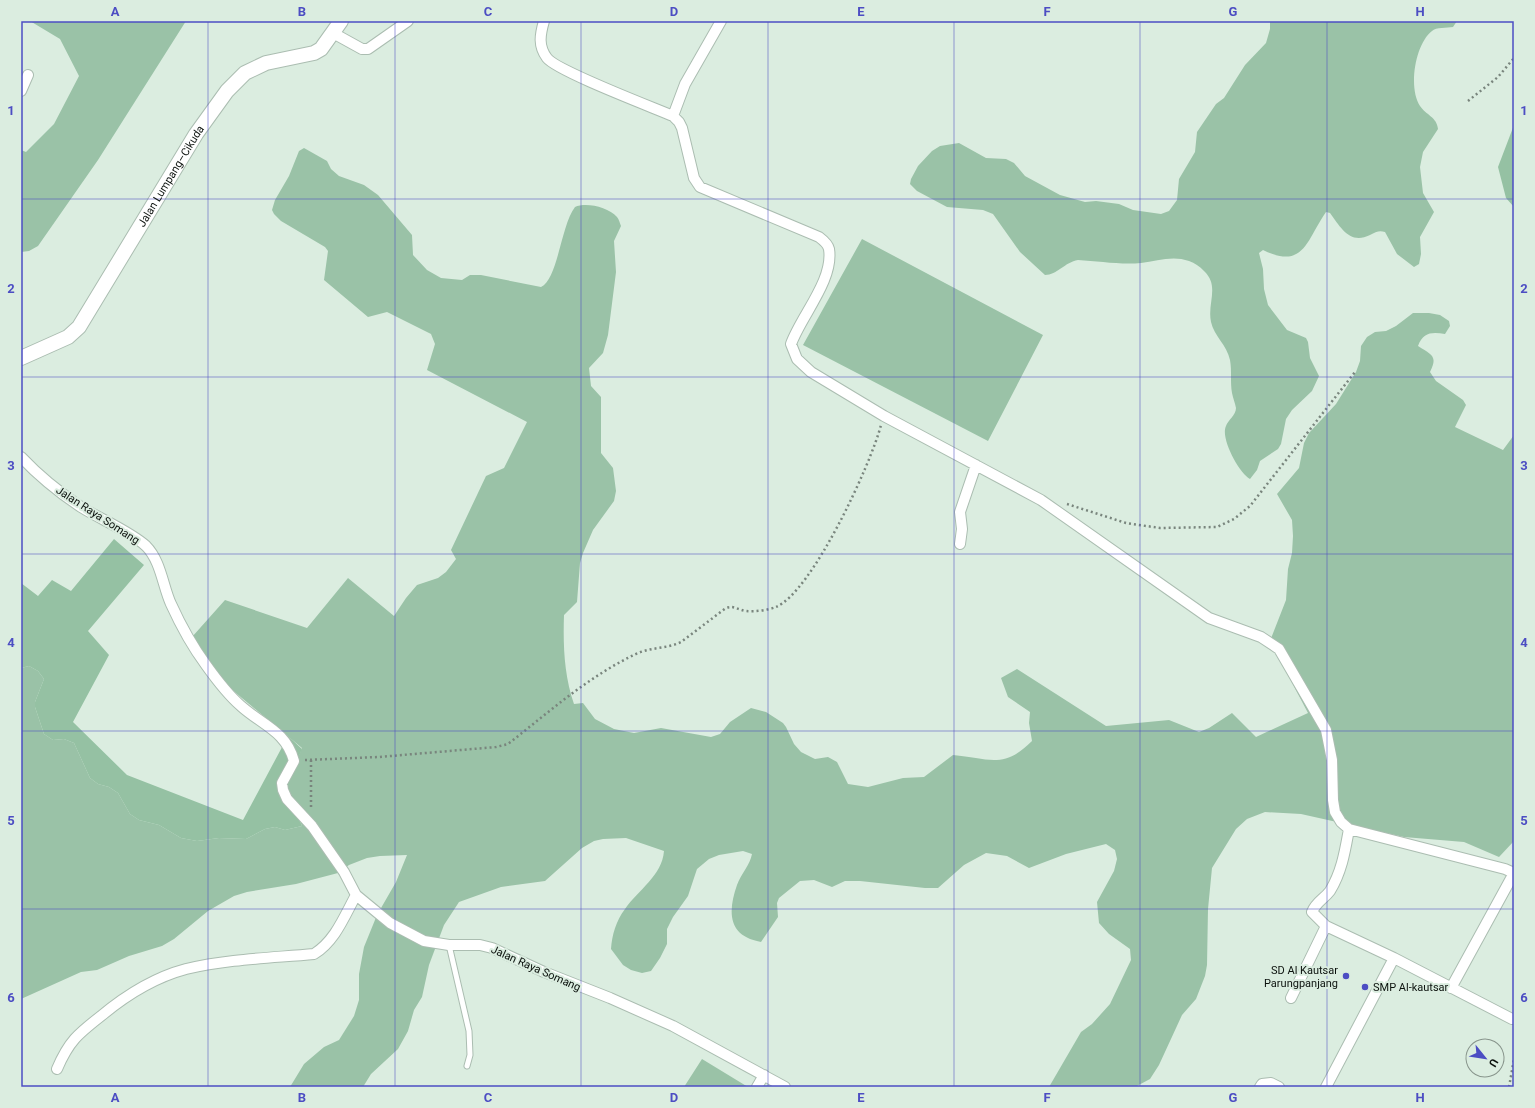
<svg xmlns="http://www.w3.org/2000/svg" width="1535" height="1108" font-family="Roboto,sans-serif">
<rect width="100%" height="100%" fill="#dbede0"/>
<!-- green -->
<path fill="#9ac2a7" d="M30,21H186L98,160L38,246L29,251L21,252V150L26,152L54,124L79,76L60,39Z
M1270,21H1457L1453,27C1447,28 1436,27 1432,31C1415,44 1408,88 1420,106C1426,115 1437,117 1438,129L1423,152L1420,167L1423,193L1434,212L1420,237L1421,254L1419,264L1414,267L1397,254L1385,232C1379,230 1376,232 1370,235C1350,245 1341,228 1330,213L1326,212C1306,241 1304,270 1263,250L1259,253L1263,269L1264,289L1268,305L1287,330L1306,338L1308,342L1310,358L1319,376L1312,391L1292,410L1286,419L1281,444L1278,449L1260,461L1257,470L1250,479C1239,473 1220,438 1226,426C1228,420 1236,415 1236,408C1235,403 1233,398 1232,393C1230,382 1232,371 1230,360C1227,345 1214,336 1211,322C1207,303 1220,286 1204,271C1199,266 1195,263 1189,261C1173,255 1157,261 1141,263C1121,265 1098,261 1078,260C1065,262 1057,275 1045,275L1020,252L993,214L983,210L947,207L917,191L910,184L911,179L918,166L932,151L940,146L959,143L986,158L1006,159L1014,163L1025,176L1060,195L1085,202L1096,201L1119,204L1133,210L1161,214L1169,211L1177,200L1179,179L1195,152L1197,132L1216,104L1224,98L1245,65L1266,43L1270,29Z
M304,148L327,161L331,169L339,176L364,185L378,195L412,235L413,255L427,270L441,278L462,280L470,275H481L541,287C558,279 561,225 575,207C586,202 608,207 617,217C619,219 620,224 621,226L614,241L616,272L608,335L603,353L589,368L591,386L601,397V453L613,468L616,491L614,501L593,530L583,553L580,563L577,602L564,615C563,645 564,675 574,704L583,703L595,719L614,729L634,733L661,728L711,737L720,734L730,722L751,708L766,712L783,723L786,727L794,744L801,752L815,759L828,757L837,762L848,784L868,787L903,778L924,777L953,755C989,758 1003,770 1032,741L1029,723L1030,712L1008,697L1001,678L1017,669L1106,726L1169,720L1199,732L1209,728L1232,713L1256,737L1308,713L1270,641L1286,600L1288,569L1292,553L1293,536L1292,520L1277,494L1299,468L1304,443L1309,433L1336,404L1356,372L1360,361L1361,346L1367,337L1375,332L1386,331L1396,326L1413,313H1429L1440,315L1449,321L1450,326L1445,334C1432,332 1423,332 1418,346C1432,355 1438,356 1430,372L1436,381L1463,400L1466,405L1455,427L1503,450L1514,435V841L1499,857L1464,842L1404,837L1301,814L1265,812L1247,819L1236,829L1212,868L1208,909L1207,965L1205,976L1196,999L1182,1015L1159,1065L1150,1079L1135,1087H1049L1081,1032L1092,1024L1110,1004L1131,960L1130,949L1109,934L1099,923L1097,902L1114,871L1117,859L1115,850L1106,844L1066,854L1029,868L1007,856L986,853L964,865L938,888H925L860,881H845L832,887L814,880L800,881L779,898L777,903L778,917L761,942C727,936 728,911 737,885C741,874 750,865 752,854L743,851L719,855L709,859L697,869L688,896L673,917L667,929V944L660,958L651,971L642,973L631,970L623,965L611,949C612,935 616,921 625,909C638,890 662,876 664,851L626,838L603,839L594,841L582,848L545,881L501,887L459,902L444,925L429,965L422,997L414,1010L408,1031L398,1049L371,1074L363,1087H290L304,1064L324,1047L339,1040L354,1016L359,1000V974L364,947L377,915L396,882L407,855L380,856L367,858L349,865L338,873L296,884L247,892L234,896L208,911L174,939L162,946L129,956L97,970L81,972L21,999V668L29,666L38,671L44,679L35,702V707L44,734L53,740L64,739L74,743L90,778L98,784L109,787L118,793L130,814L139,820L159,825L181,838L197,841L219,838L246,839L265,829L275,827L285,830L302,826L285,788L302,748L218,678L192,637L225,600L307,628L348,578L394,616L406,598L417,585L438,578L446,572L456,559L451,550L486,476L504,468L527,422L427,370L435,344L431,334L387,312L368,317L324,280L328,251L325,247L281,221L274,214L272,210L275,200L289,176L299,151Z
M862,239L1043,335L988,441L803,345Z
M702,1059L748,1087H684Z"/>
<!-- forest -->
<path fill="#95c1a3" d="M1514,125V207L1506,198L1498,167Z
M114,539L144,565L88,631L109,655L73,722L127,775L243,820L288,736L302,749L285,788L302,826L285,830L275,827L265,829L246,839L219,838L197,841L181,838L159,825L139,820L130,814L118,793L109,787L98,784L90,778L74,743L64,739L53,740L44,734L35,707V702L44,679L38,671L29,666L21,668V583L38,596L52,580L71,591Z"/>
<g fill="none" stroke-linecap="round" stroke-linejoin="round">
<!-- lane casing -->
<g stroke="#abbdb1" stroke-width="7">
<path id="lane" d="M449,945L469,1031L470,1055L467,1066"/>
</g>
<!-- street casing -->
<g stroke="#abbdb1" stroke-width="12">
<path id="street" d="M544,21C540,35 538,46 547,58C557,71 652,107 673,116L679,122L682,128L694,178L700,187L819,237C823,240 828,244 829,249C834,280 801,316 791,344L797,359L811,372L884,416L1041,500L1209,618L1261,637L1279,649L1326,730L1332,760L1333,800L1335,812L1341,822L1349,829L1505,869L1514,873
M333,33L362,49H368L408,21
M21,91L28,75
M673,116L685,84L721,21
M21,457C39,476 60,493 81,507C100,519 131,532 146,546C161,561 163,587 171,604C181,626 192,646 206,665C216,679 227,694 241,706C262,725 286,731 294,761L282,783L283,790L287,799L312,826L344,872L356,895L390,923L424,941L449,945H480L492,948L544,972L610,998L673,1026L785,1087
M960,544L962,529L960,512L976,465
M1349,829C1345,851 1342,871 1330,891C1324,899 1316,902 1312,912L1326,926L1394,958L1512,1019
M1451,988L1514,873
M1291,998L1326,926
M57,1069C69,1041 78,1034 101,1016C125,996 156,977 186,969C228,959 271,958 314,954C335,941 344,917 356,895
M757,1087L764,1075
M1260,1087L1262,1084L1271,1083L1279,1087
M1326,1087L1394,958"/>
</g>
<!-- secondary casing -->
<g stroke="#abbdb1" stroke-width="16">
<g id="secondary">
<path id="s1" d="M21,358L68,337L79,327L196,134L227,91L245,73L266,63L314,53L321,49L341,21"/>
</g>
</g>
<!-- path -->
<path stroke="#79857d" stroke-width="2.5" stroke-dasharray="2 3" stroke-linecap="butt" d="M1468,101L1498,77L1514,58
M1067,504L1126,523L1160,528L1217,527L1234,519L1250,506L1355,372
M305,760L379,757L496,747L508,744C549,712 589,676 636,654C650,647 667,649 681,642L726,608C734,605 738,610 746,611C755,612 768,610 776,607C812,592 871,464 881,425
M311,760V809
M1509,1087L1514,1059"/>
<!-- lane -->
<use href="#lane" stroke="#fff" stroke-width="5"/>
<!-- street -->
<use href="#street" stroke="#fff" stroke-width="10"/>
<!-- secondary -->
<use href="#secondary" stroke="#fff" stroke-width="14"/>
</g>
<!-- grid -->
<path fill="none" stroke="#4c4dc3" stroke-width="1" stroke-opacity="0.55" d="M208,21V1087M395,21V1087M581,21V1087M768,21V1087M954,21V1087M1140,21V1087M1327,21V1087M21,199H1514M21,377H1514M21,554H1514M21,731H1514M21,909H1514"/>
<!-- markers -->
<g fill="#4c4dc3" stroke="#dbede0" stroke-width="1.5">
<circle cx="1346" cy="976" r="4"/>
<circle cx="1365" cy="987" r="4"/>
</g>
<g text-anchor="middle" stroke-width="4" stroke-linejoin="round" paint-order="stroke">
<!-- street labels -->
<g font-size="11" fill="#0b110d" stroke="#dbede0">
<text dy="4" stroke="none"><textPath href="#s1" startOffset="243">Jalan Lumpang–Cikuda</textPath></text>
<text transform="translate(98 515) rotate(33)" y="4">Jalan Raya Somang</text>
<text transform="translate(536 968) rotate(24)" y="4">Jalan Raya Somang</text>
</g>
<!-- poi labels -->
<g font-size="11" fill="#0b110d" stroke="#dbede0" text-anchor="end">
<text x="1338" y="974">SD Al Kautsar<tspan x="1338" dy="13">Parungpanjang</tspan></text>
<text x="1373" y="991" text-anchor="start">SMP Al-kautsar</text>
</g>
</g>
<!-- border -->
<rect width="1535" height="1108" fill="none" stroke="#dbede0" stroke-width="44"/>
<!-- north arrow -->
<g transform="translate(1485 1058) rotate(120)"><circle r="19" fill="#dbede0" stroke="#88958c"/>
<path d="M0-3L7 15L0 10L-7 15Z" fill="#4c4dc3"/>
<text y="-6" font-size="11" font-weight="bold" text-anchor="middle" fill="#0b110d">U</text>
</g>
<rect x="22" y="22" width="1491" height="1064" fill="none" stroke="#4c4dc3" stroke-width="1.5"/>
<g font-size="13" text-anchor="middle" font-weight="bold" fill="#4c4dc3">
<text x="115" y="16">A</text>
<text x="302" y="16">B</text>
<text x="488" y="16">C</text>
<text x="674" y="16">D</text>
<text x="861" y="16">E</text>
<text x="1047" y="16">F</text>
<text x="1233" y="16">G</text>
<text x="1420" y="16">H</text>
<text x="11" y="115">1</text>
<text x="1524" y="115">1</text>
<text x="11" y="293">2</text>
<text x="1524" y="293">2</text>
<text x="11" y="470">3</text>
<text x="1524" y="470">3</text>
<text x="11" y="647">4</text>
<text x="1524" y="647">4</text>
<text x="11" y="825">5</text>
<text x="1524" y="825">5</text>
<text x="11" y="1002">6</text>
<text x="1524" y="1002">6</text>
<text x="115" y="1102">A</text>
<text x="302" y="1102">B</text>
<text x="488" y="1102">C</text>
<text x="674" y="1102">D</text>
<text x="861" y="1102">E</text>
<text x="1047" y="1102">F</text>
<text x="1233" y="1102">G</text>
<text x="1420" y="1102">H</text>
</g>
</svg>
